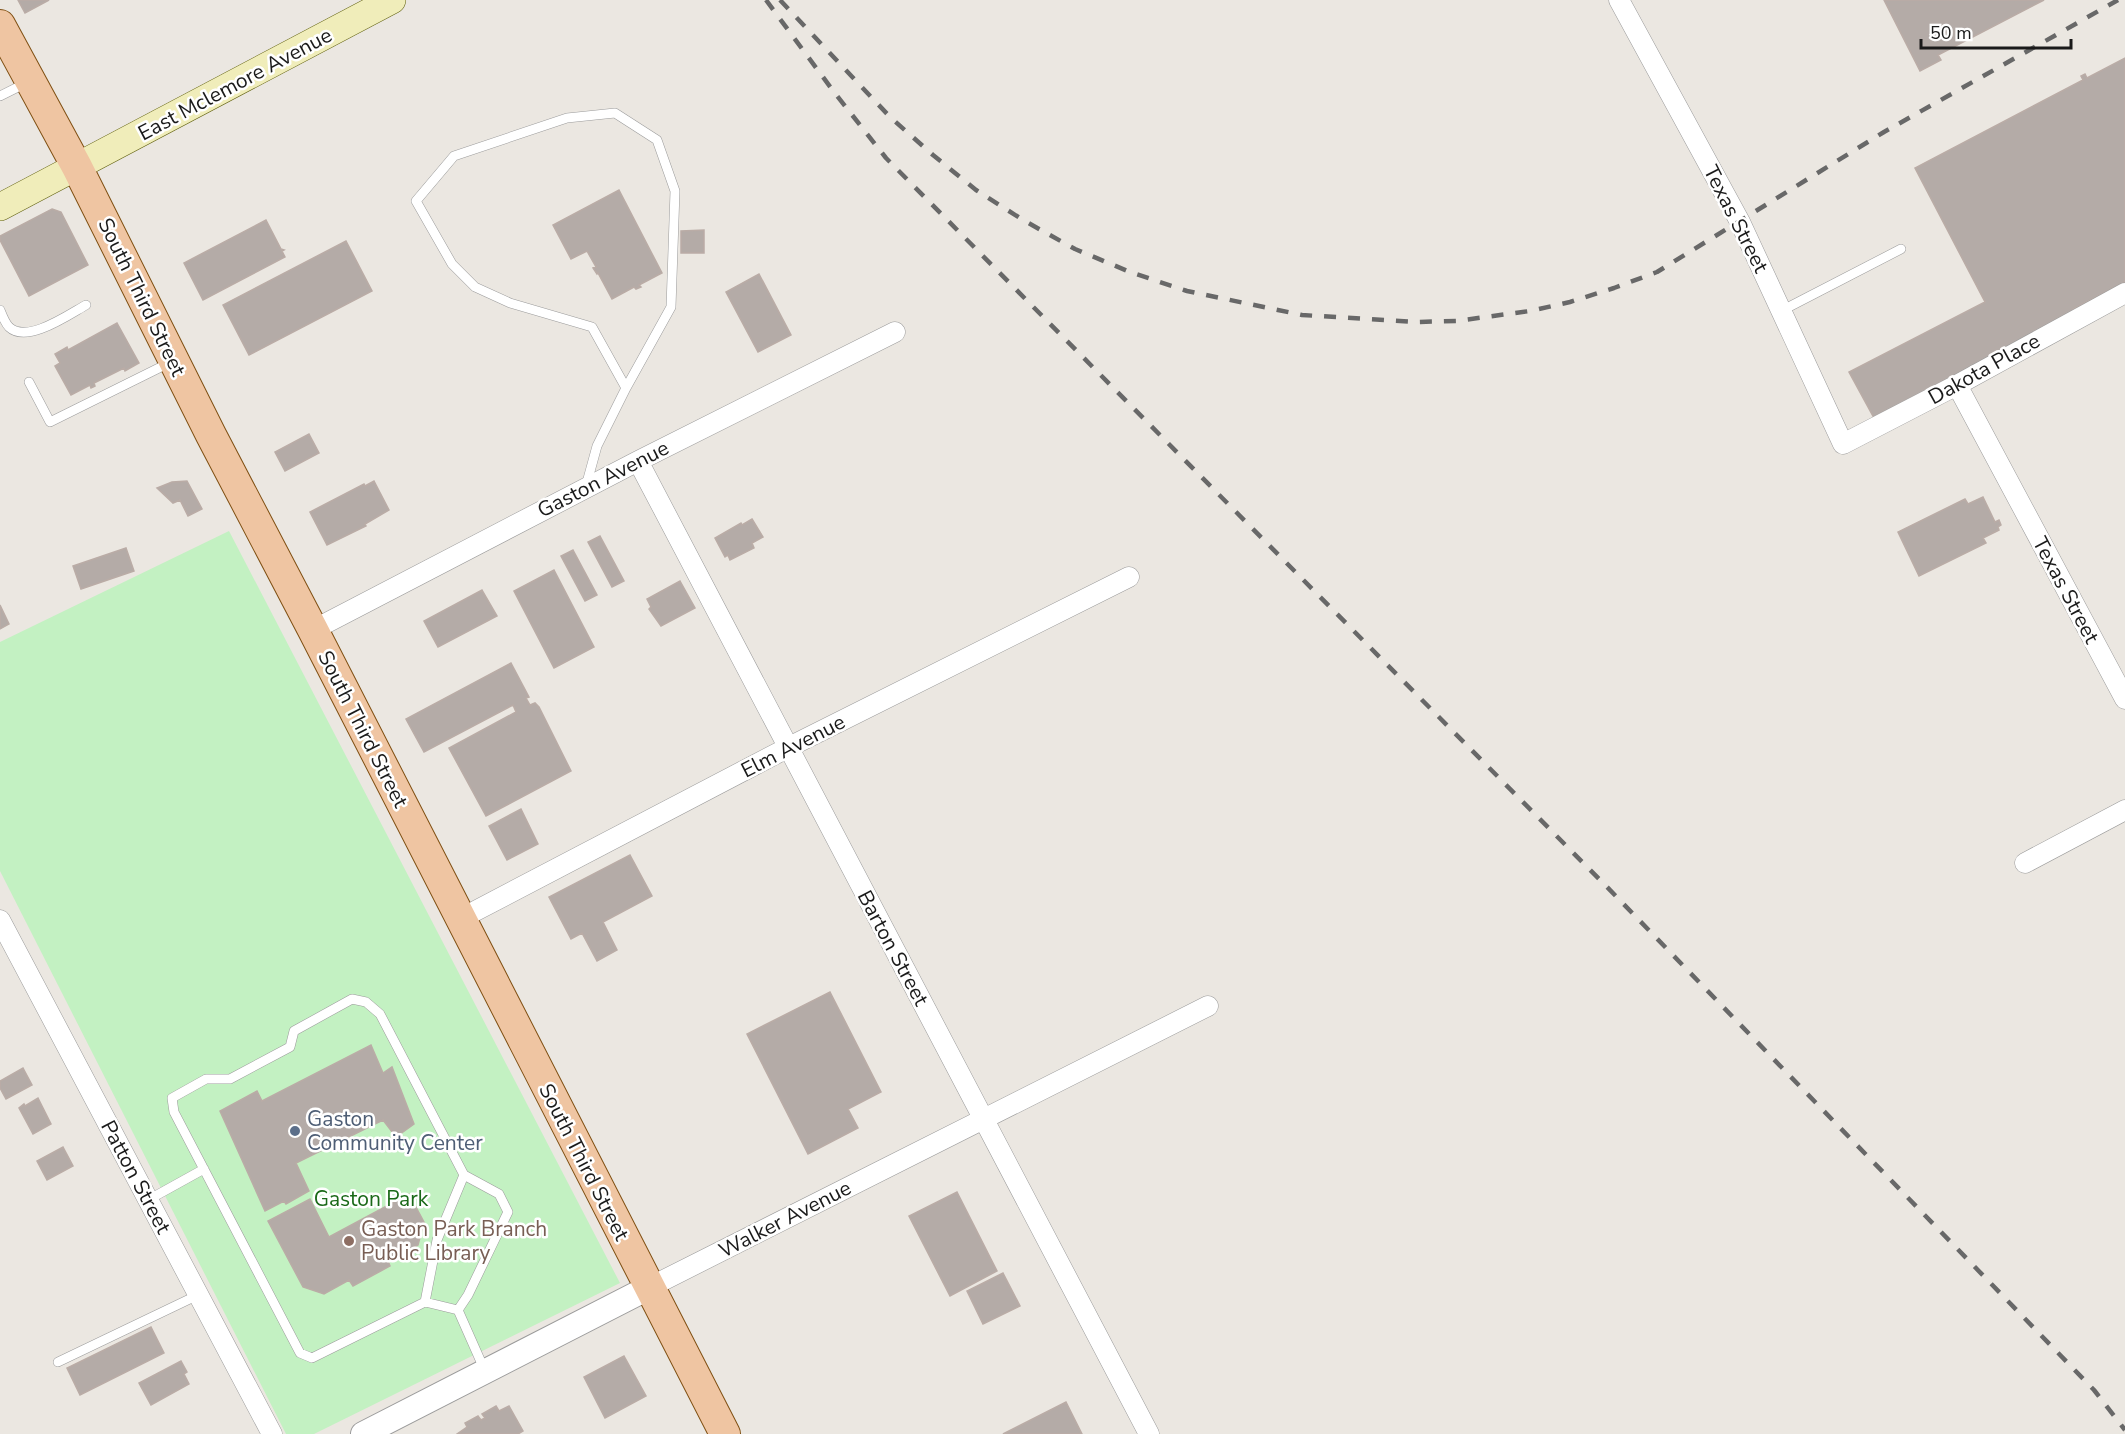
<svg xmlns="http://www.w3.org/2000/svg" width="2125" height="1434" font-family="'Nunito Sans',sans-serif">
<rect width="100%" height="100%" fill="#ebe7e1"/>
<!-- park -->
<path fill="#c3f1c2" d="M229,531L620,1283L314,1434H286L0,871V642Z"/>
<!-- building -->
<path fill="#b4aba7" stroke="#baaca6" stroke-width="1.5" d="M18,0H49L25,13Z
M1884,0H2044L1938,55L1941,60L1920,71Z
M2125,58V282L2073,309L2075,313L1874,418L1849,372L1985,302L1915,168L2083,80L2081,76L2085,74L2087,78Z
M619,190L662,273L639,285L641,287L636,289L634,287L612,299L598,273L597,274L593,268L596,267L587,251L571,259L553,225Z
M52,209L61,212L88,265L29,296L0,240V236Z
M266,220L281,249L284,250L282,251L285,257L203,300L184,263Z
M704,230V253H681V231Z
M346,241L372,291L249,355L223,305Z
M759,274L791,335L758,352L726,292Z
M117,323L139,363L125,371L124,368L94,383L95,386L91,388L90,385L71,395L55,366L60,363L55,354L67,347L68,350Z
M309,434L319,453L285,471L275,452Z
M187,481L202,509L188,516L180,500L173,503L157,488L172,482Z
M374,481L389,510L365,524L366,526L327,545L310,512L364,484L365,486Z
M1983,497L1995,522L1999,520L2001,525L1998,527L1999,530L1983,538L1986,543L1919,576L1898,532L1965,499L1968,504Z
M752,519L763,537L752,543L754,548L730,560L728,555L725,557L715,538L741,523L742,525Z
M600,536L624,581L612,587L588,542Z
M126,548L134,571L81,589L73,566Z
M573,550L597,595L585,601L561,556Z
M554,570L594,647L554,668L514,591Z
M680,581L695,608L661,626L649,609L651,607L647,599Z
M482,590L497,616L438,647L424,621Z
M0,605L9,624L0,629Z
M511,663L529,697L526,698L530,705L535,703L539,707L571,771L486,816L449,748L516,712L513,705L424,752L406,719Z
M521,809L538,844L507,860L489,826Z
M630,855L652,896L603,922L617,950L597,961L582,933L571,939L549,897Z
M830,992L881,1092L848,1109L858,1128L808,1154L747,1034Z
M371,1045L383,1073L392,1067L414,1124L396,1137L383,1120L296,1163L309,1191L286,1204L284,1201L265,1211L220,1111L257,1091L262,1101Z
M23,1068L32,1085L6,1099L0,1088V1081Z
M38,1098L51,1124L33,1134L19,1108L24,1104L25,1106Z
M63,1147L73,1166L47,1180L37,1161Z
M957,1192L997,1271L950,1296L909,1216Z
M409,1194L424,1222L418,1245L388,1261L390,1266L353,1286L349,1280L324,1294L303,1287L268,1221L310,1199L329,1237Z
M1003,1273L1020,1306L983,1324L967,1291Z
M151,1327L164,1353L80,1395L67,1368Z
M624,1356L646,1396L605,1418L584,1377Z
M181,1361L187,1372L184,1374L189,1384L151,1405L139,1383Z
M1066,1402L1082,1434H1003Z
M496,1406L499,1411L509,1406L523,1431L518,1434H457L467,1427L465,1423L478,1416L481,1420L485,1418L482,1414Z"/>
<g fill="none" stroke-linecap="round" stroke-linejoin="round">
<!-- service casing -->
<g stroke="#9b9b9b" stroke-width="10">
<path id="service" d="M0,96L28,82
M0,310C2,315 5,323 9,327C27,344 68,315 86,305
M1781,311L1901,249
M29,382L50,422L171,362
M586,486L597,446L626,388L592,327L510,303L475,287L452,264L416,201L454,156L567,118L615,113L657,140L675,191L671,307L626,388
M148,1200L204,1169
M425,1302L437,1240L464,1175
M458,1310L425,1302L312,1358L300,1353L174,1112L172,1098L206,1079H230L290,1047L294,1031L352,999L366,1002L380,1014L464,1175L499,1194L508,1212L468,1295L458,1310L485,1371
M58,1362L198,1295"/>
</g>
<!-- minor casing -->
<g stroke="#9b9b9b" stroke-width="21">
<path id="minor" d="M1619,0L1740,222L1843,444L1957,385L2125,293
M1957,385L2125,699
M638,461L1149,1434
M313,630L638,461L895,332
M2025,863L2125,810
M460,919L789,747L1129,577
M0,920L272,1434
M648,1288L1208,1006"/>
</g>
<!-- tertiary casing -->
<g stroke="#9b9b9b" stroke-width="26">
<path id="tertiary" d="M363,1434L648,1288"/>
</g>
<!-- secondary casing -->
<g stroke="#626211" stroke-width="28">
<path id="secondary" d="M0,207L392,0"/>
</g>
<!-- primary casing -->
<g stroke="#7f4f12" stroke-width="32">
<path id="primary" d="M0,25L77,167L211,435L313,630L725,1434"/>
</g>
<!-- service -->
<use href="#service" stroke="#fff" stroke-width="9"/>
<!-- minor -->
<use href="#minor" stroke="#fff" stroke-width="20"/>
<!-- tertiary -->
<use href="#tertiary" stroke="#fff" stroke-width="24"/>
<!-- secondary -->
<use href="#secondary" stroke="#f0edba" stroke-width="27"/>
<!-- primary -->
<use href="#primary" stroke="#efc5a2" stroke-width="30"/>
<!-- rail -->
<path stroke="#686868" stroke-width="4.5" stroke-dasharray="12 12" stroke-linecap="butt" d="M766,0L834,92L886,158L1607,887L2094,1390L2125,1430
M780,0L890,117L933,155L976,190L1023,220L1075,249L1130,272L1187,291L1302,315L1415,322L1456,321L1530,311L1570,302L1614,288L1657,272L1884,132L2118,0"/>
</g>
<!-- markers -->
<circle fill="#5c6f8a" stroke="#fff" stroke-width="2" cx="295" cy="1131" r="6"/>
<circle fill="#8d6e63" stroke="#fff" stroke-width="2" cx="349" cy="1241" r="6"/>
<g text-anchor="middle" stroke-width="5" stroke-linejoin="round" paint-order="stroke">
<!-- street labels -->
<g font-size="21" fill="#1a1a1a" stroke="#fff">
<text transform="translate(235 84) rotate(-28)" y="7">East Mclemore Avenue</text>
<text transform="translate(1736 219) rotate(63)" y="7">Texas Street</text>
<text transform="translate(142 297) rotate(64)" y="7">South Third Street</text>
<text transform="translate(1984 369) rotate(-29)" y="7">Dakota Place</text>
<text transform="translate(603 479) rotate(-27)" y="7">Gaston Avenue</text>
<text transform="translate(2066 590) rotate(62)" y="7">Texas Street</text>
<text transform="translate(363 729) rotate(63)" y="7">South Third Street</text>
<text transform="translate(793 746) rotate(-27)" y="7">Elm Avenue</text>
<text transform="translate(893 948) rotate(62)" y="7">Barton Street</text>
<text transform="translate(584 1162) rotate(63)" y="7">South Third Street</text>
<text transform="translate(136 1177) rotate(62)" y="7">Patton Street</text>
<text transform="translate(785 1219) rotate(-27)" y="7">Walker Avenue</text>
</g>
<!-- service labels -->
<g font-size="21" fill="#4e5e75" stroke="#fff" text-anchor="start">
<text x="307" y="1126">Gaston<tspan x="307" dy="24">Community Center</tspan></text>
</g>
<!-- park labels -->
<g font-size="21" fill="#1a6918" stroke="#fff">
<text x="371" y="1206">Gaston Park</text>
</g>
<!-- education labels -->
<g font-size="21" fill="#785e54" stroke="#fff" text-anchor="start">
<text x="361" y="1236">Gaston Park Branch<tspan x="361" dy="24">Public Library</tspan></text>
</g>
</g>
<!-- scale -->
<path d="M1921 39v9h150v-9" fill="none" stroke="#1a1a1a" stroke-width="3"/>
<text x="1930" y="39" font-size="18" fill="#1a1a1a" stroke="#ffffff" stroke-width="4.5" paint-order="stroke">50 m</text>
</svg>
